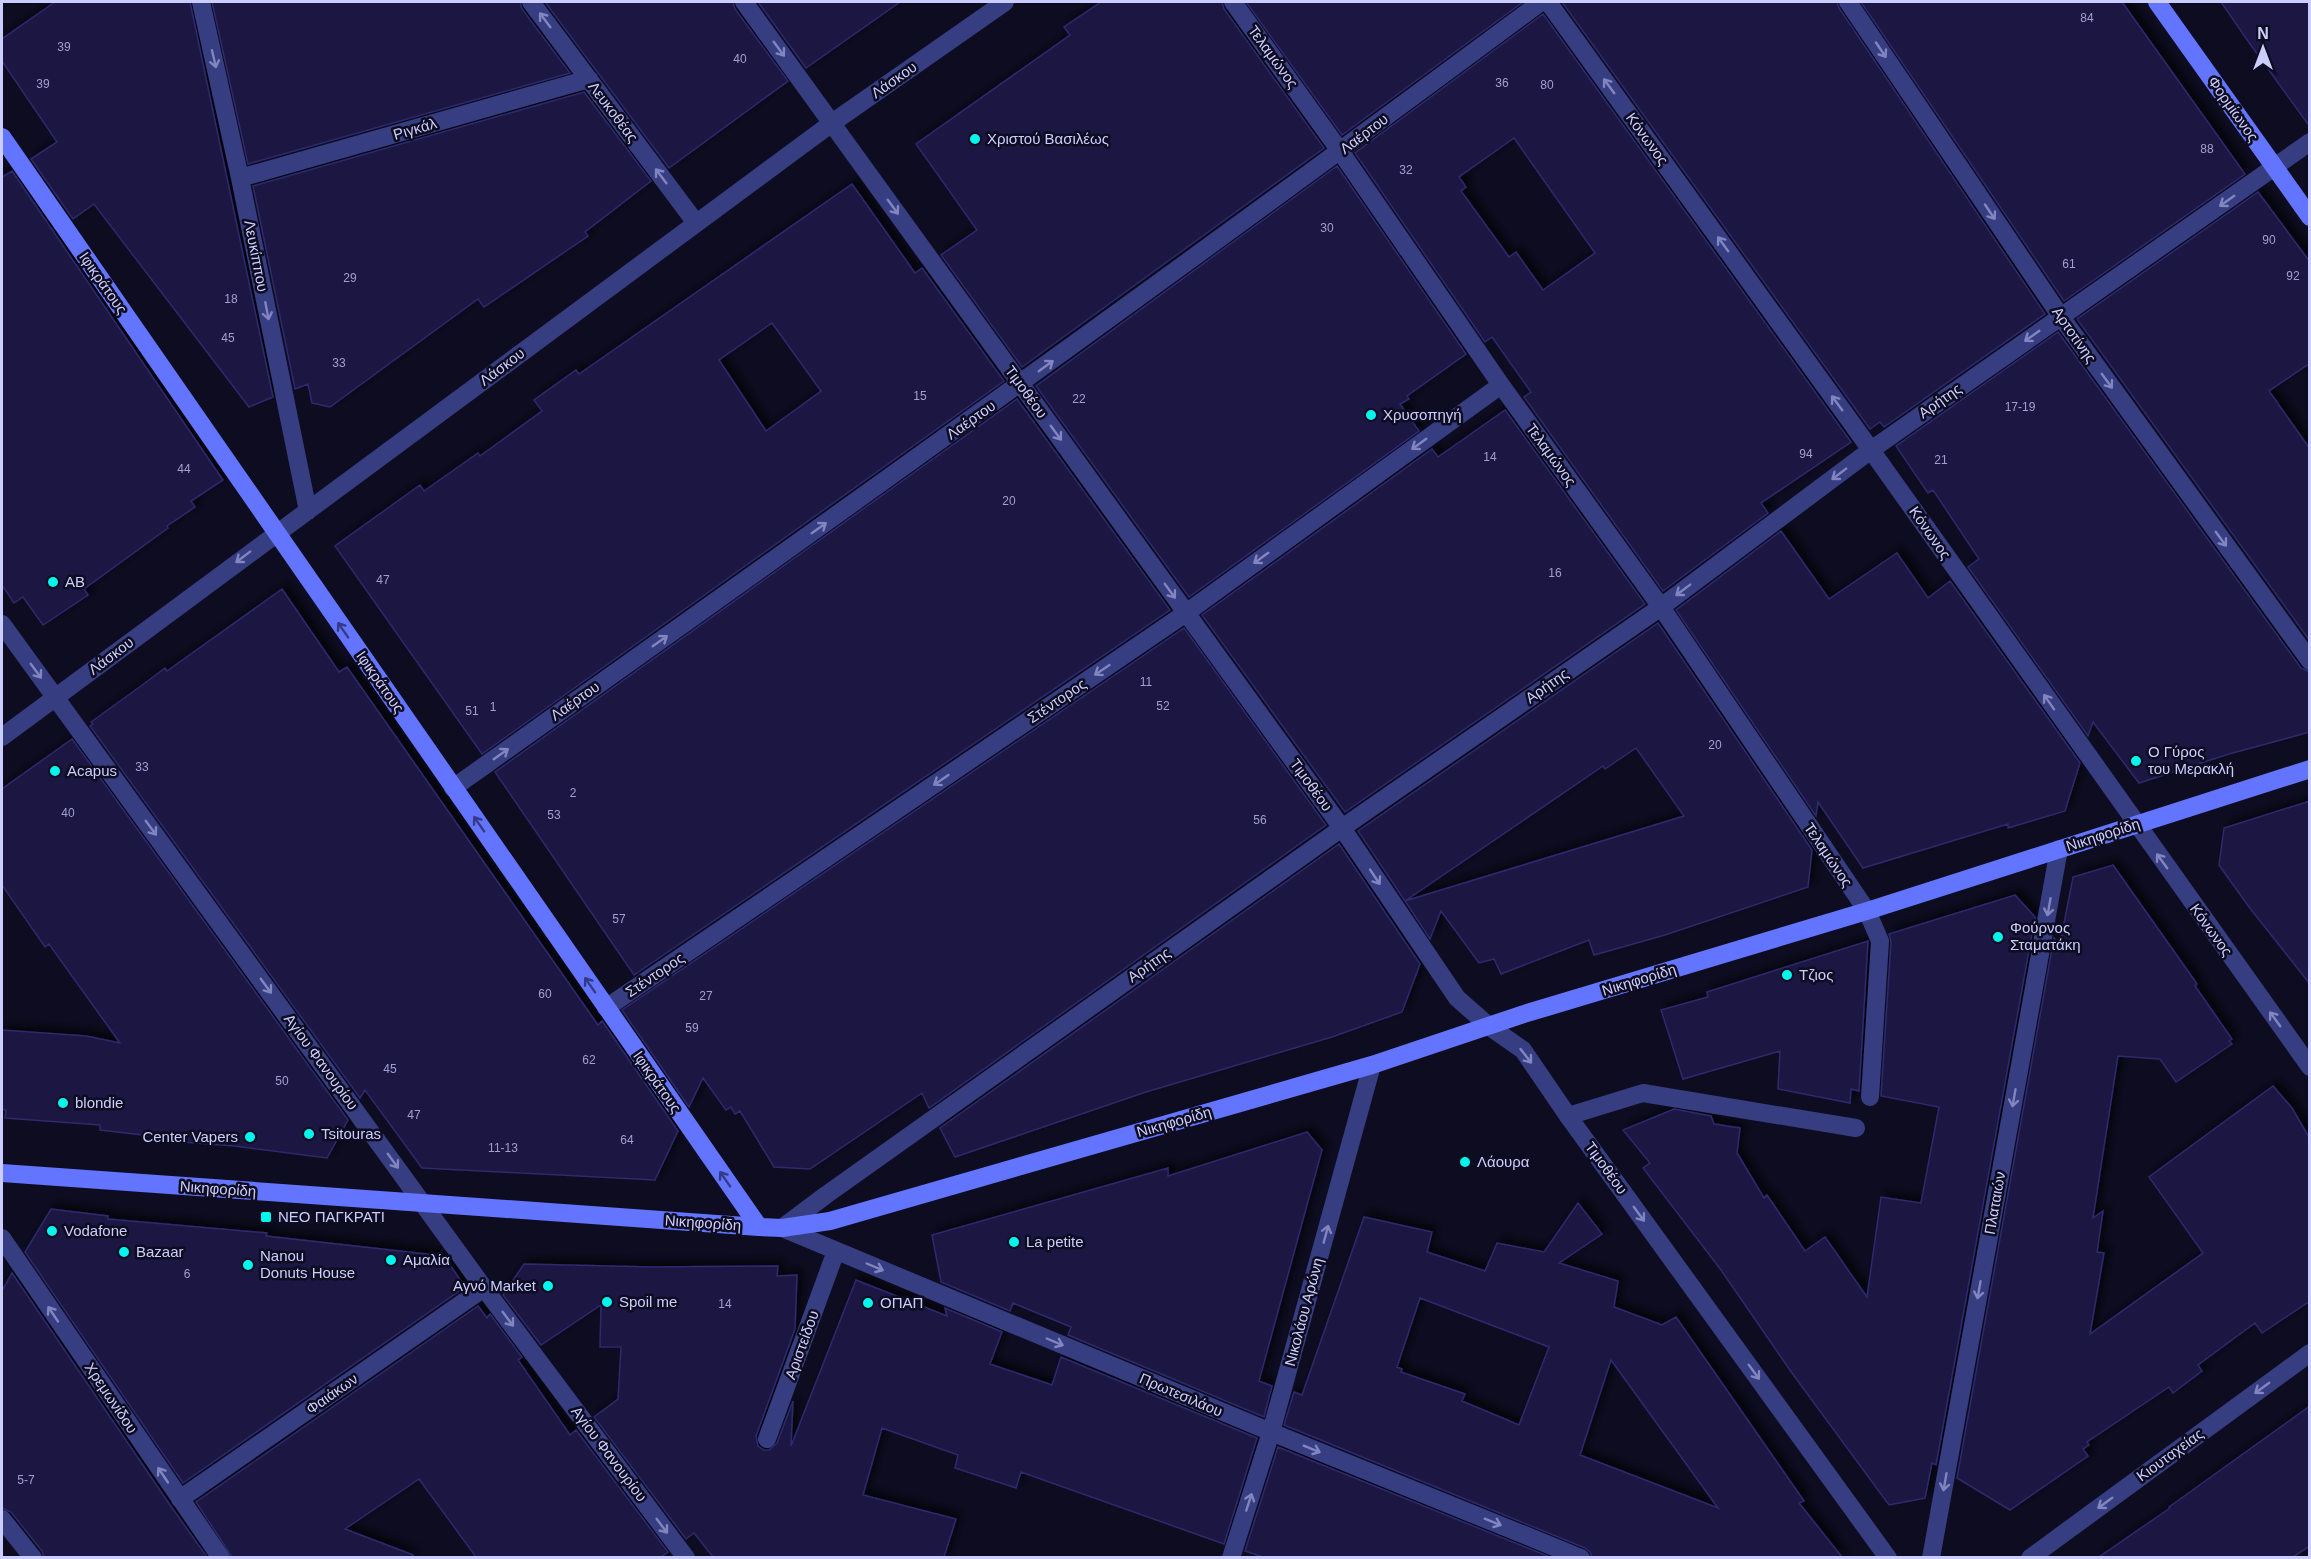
<svg xmlns="http://www.w3.org/2000/svg" width="2311" height="1559" font-family="Arial,sans-serif">
<defs>
<filter id="shadow"><feDropShadow dx="5.5" dy="-5.5" stdDeviation="3" flood-color="#0009"/></filter>
</defs>
<rect width="100%" height="100%" fill="#0d0c20"/>
<!-- building -->
<path fill="#1b1842" stroke="#2e296e" stroke-width="1.5" fill-rule="evenodd" filter="url(#shadow)" d="M55,2H190L273,397L249,407L94,204L73,219L31,159L57,142L2,61V39Z
M212,2H520L522,9L570,73L248,164Z
M545,2H733L735,9L788,81L669,168Z
M758,2H900L806,68Z
M1101,2H1222L1224,9L1324,148L1022,367L941,255L977,230L916,144L1070,35L1064,27Z
M1246,2H1523L1342,135Z
M1562,2H1837L1839,8L2045,314L1884,427L1880,422L1870,429Z
M1861,2H2122L2245,174L2064,301Z
M2221,2H2310V127L2250,44Z
M1543,14L1851,442L1761,503L1768,513L1663,591L1524,397L1531,392L1492,337L1485,342L1355,153ZM1514,138L1595,253L1543,290L1516,252L1509,257L1461,191L1466,187L1459,177Z
M584,92L651,181L585,232L588,236L484,307L478,299L330,407L312,403L308,384L295,389L253,186Z
M1337,166L1466,354L1407,396L1409,399L1400,404L1419,431L1189,597L1036,386Z
M12,171L223,480L191,501L195,507L167,526L168,528L84,589L88,595L43,625L23,597L14,603L2,585V177Z
M852,184L915,273L922,268L1004,381L482,754L335,546L420,485L424,491L478,453L480,456L542,411L534,400L576,370L579,374ZM772,323L821,391L766,431L719,360Z
M2258,192L2310,262V363L2269,391L2310,449V641L2077,319Z
M2058,332L2301,668L2310,672V732L2229,754L2139,783L2093,722L2088,736L1968,567L1979,559L1933,490L1928,493L1896,446Z
M1017,399L1170,610L634,975L495,772Z
M1505,410L1645,604L1345,812L1202,615L1432,449L1438,457Z
M1781,531L1829,599L1897,553L1928,598L1950,581L2080,763L2065,811L2008,828V824L1863,868L1818,802L1816,816L1676,610Z
M282,589L339,672L347,667L598,1025L602,1021L678,1131L655,1180L422,1168L365,1090L360,1098L90,726L93,724L91,722L141,686L165,668L167,671Z
M1658,623L1812,850L1808,887L1665,935L1594,955L1589,940L1501,974L1494,959L1479,963L1441,911L1430,939L1405,901L1684,816L1636,748L1605,769L1603,766L1405,901L1358,831Z
M1184,628L1326,825L929,1108L922,1093L810,1169L774,1167L740,1111L735,1114L731,1107L726,1110L703,1078L689,1107L622,1010Z
M72,739L348,1120L327,1158L234,1146L169,1141V1138L100,1130V1125L5,1118L6,1110L2,1109V1030L86,1036L120,1043L49,944L45,947L2,885V789Z
M2310,801V984L2249,907L2219,865L2224,828Z
M1339,844L1420,964L1402,1012L1332,1037L1146,1092L955,1157L940,1128Z
M2113,865L2197,984L2195,986L2232,1039L2229,1041L2232,1044L2176,1082L2160,1059L2118,1056L2093,1218L2103,1211L2097,1252L2104,1253L2090,1334L2203,1253L2149,1177L2273,1086L2292,1108L2310,1139V1301L2262,1333L2255,1323L2198,1365L2202,1371L2173,1393L2169,1387L2087,1442L2089,1445L2083,1449L2088,1456L2010,1510L1957,1478L2054,938L2060,944L2073,877Z
M2015,895L2035,917L1936,1465L1932,1463L1925,1498L1889,1505L1792,1373L1721,1270L1643,1168L1650,1163L1623,1130L1674,1109L1711,1116L1714,1124L1740,1128L1737,1153L1764,1198L1767,1195L1805,1251L1825,1237L1867,1297L1881,1197L1921,1203L1939,1107L1881,1096L1891,942L1889,934Z
M1868,941L1859,1091L1851,1089L1850,1103L1778,1089L1780,1051L1683,1079L1661,1010L1708,997L1707,992Z
M1307,1132L1322,1150L1259,1381L1272,1386L1264,1417L1068,1335L1071,1327L1013,1303L1010,1311L941,1282L932,1235L1168,1168V1176Z
M1578,1203L1602,1234L1559,1263L1618,1281L1614,1307L1662,1325L1676,1317L1804,1501L1799,1503L1842,1557H1592L1590,1552L1585,1548L1284,1425L1294,1392L1302,1395L1364,1217L1432,1232L1427,1252L1485,1271L1497,1243L1544,1252ZM1420,1298L1549,1347L1519,1425L1462,1401L1465,1394L1401,1372L1402,1369L1397,1367ZM1611,1360L1718,1508L1580,1455Z
M51,1209L108,1216V1219L267,1233L266,1236L444,1256L465,1287L183,1483L25,1252Z
M524,1264L652,1267L778,1266L777,1276L797,1275L795,1329L756,1436L758,1446L764,1450H769L777,1443L793,1401L791,1446L856,1280L947,1316L945,1308L1002,1332L990,1364L1052,1385L1061,1357L1257,1438L1224,1544L1021,1472L1016,1488L955,1468L958,1455L882,1428L863,1495L956,1519L944,1557H713L694,1533L686,1539L594,1417L618,1399L621,1347H600L601,1305L541,1345L503,1295Z
M12,1273L170,1505L207,1557H44L42,1551L11,1512L2,1508V1291Z
M478,1306L487,1318L490,1314L522,1357L518,1360L570,1435L576,1430L668,1552L661,1557H476L419,1479L345,1529L413,1555L412,1557H232L196,1502Z
M2310,1406V1546L2293,1557H2099L2170,1508L2169,1507Z
M1278,1447L1550,1557H1263L1245,1551Z"/>
<g fill="none" stroke-linecap="round" stroke-linejoin="round">
<!-- lane -->
<path stroke="#363d80" stroke-width="18" d="M1867,911L1880,941L1870,1097
M1568,1116L1643,1093L1856,1128
M767,1439L836,1251"/>
<!-- street -->
<path stroke="#363d80" stroke-width="18" d="M201,2L240,178L308,511
M531,2L696,223
M744,2L1342,828L1457,998L1490,1027L1523,1050L1568,1116L1888,1558
M1233,2L1340,151L1501,385L1661,607L1867,911
M1548,2L1871,450L2310,1067
M1848,2L2061,317L2310,661
M240,178L589,79
M2,624L484,1288L686,1558
M2,737L832,123L1005,2
M453,788C818,529 1182,269 1541,2
M606,1008L1186,613L1501,385
M782,1228L826,1195L1342,828L1661,607L1871,450L2310,142
M782,1228L1271,1432L1581,1558
M2,1238L221,1558
M180,1499L484,1288
M2,1519L33,1558
M1231,1558L1271,1432L1372,1065
M1931,1558L2059,849
M2030,1558L2310,1353"/>
<!-- secondary -->
<path stroke="#6374ff" stroke-width="18" d="M2157,2L2310,217
M2,137L759,1227
M2,1173L759,1227L782,1228L830,1221L1372,1065L1524,1014L1867,911L2310,769"/>
</g>
<!-- one-way arrows -->
<defs><path id="oneway-shaft" d="M-6 0H5M1.5-3L5.5 0L1.5 3" fill="none" stroke-width="1.6" stroke-linecap="round" stroke-linejoin="round" transform="scale(1.5)"/></defs>
<g stroke="#8185c0">
<use href="#oneway-shaft" transform="translate(545 20) rotate(-127)"/>
<use href="#oneway-shaft" transform="translate(779 49) rotate(54)"/>
<use href="#oneway-shaft" transform="translate(1881 50) rotate(56)"/>
<use href="#oneway-shaft" transform="translate(214 59) rotate(77)"/>
<use href="#oneway-shaft" transform="translate(1609 86) rotate(-126)"/>
<use href="#oneway-shaft" transform="translate(661 176) rotate(-127)"/>
<use href="#oneway-shaft" transform="translate(2227 201) rotate(145)"/>
<use href="#oneway-shaft" transform="translate(893 207) rotate(54)"/>
<use href="#oneway-shaft" transform="translate(1990 212) rotate(56)"/>
<use href="#oneway-shaft" transform="translate(1723 244) rotate(-126)"/>
<use href="#oneway-shaft" transform="translate(267 311) rotate(79)"/>
<use href="#oneway-shaft" transform="translate(2032 336) rotate(145)"/>
<use href="#oneway-shaft" transform="translate(1046 366) rotate(-36)"/>
<use href="#oneway-shaft" transform="translate(2107 381) rotate(54)"/>
<use href="#oneway-shaft" transform="translate(1837 403) rotate(-126)"/>
<use href="#oneway-shaft" transform="translate(1056 433) rotate(54)"/>
<use href="#oneway-shaft" transform="translate(1419 444) rotate(144)"/>
<use href="#oneway-shaft" transform="translate(1839 474) rotate(143)"/>
<use href="#oneway-shaft" transform="translate(819 528) rotate(-35)"/>
<use href="#oneway-shaft" transform="translate(2221 539) rotate(54)"/>
<use href="#oneway-shaft" transform="translate(243 557) rotate(143)"/>
<use href="#oneway-shaft" transform="translate(1261 558) rotate(144)"/>
<use href="#oneway-shaft" transform="translate(1683 590) rotate(143)"/>
<use href="#oneway-shaft" transform="translate(1170 591) rotate(54)"/>
<use href="#oneway-shaft" transform="translate(660 641) rotate(-35)"/>
<use href="#oneway-shaft" transform="translate(1102 670) rotate(146)"/>
<use href="#oneway-shaft" transform="translate(36 671) rotate(54)"/>
<use href="#oneway-shaft" transform="translate(2049 702) rotate(-125)"/>
<use href="#oneway-shaft" transform="translate(501 754) rotate(-35)"/>
<use href="#oneway-shaft" transform="translate(941 780) rotate(146)"/>
<use href="#oneway-shaft" transform="translate(151 828) rotate(54)"/>
<use href="#oneway-shaft" transform="translate(2162 861) rotate(-126)"/>
<use href="#oneway-shaft" transform="translate(1375 877) rotate(56)"/>
<use href="#oneway-shaft" transform="translate(2049 907) rotate(100)"/>
<use href="#oneway-shaft" transform="translate(266 986) rotate(54)"/>
<use href="#oneway-shaft" transform="translate(2275 1019) rotate(-126)"/>
<use href="#oneway-shaft" transform="translate(1526 1056) rotate(52)"/>
<use href="#oneway-shaft" transform="translate(2014 1098) rotate(100)"/>
<use href="#oneway-shaft" transform="translate(393 1161) rotate(54)"/>
<use href="#oneway-shaft" transform="translate(1639 1214) rotate(54)"/>
<use href="#oneway-shaft" transform="translate(1326 1234) rotate(-75)"/>
<use href="#oneway-shaft" transform="translate(875 1267) rotate(23)"/>
<use href="#oneway-shaft" transform="translate(1979 1290) rotate(100)"/>
<use href="#oneway-shaft" transform="translate(53 1314) rotate(-124)"/>
<use href="#oneway-shaft" transform="translate(508 1319) rotate(53)"/>
<use href="#oneway-shaft" transform="translate(1055 1342) rotate(23)"/>
<use href="#oneway-shaft" transform="translate(1754 1372) rotate(54)"/>
<use href="#oneway-shaft" transform="translate(2262 1388) rotate(144)"/>
<use href="#oneway-shaft" transform="translate(1312 1449) rotate(22)"/>
<use href="#oneway-shaft" transform="translate(163 1475) rotate(-124)"/>
<use href="#oneway-shaft" transform="translate(1945 1482) rotate(100)"/>
<use href="#oneway-shaft" transform="translate(1249 1502) rotate(-72)"/>
<use href="#oneway-shaft" transform="translate(2105 1503) rotate(144)"/>
<use href="#oneway-shaft" transform="translate(1493 1522) rotate(22)"/>
<use href="#oneway-shaft" transform="translate(662 1526) rotate(53)"/>
</g>
<g stroke="#343b84">
<use href="#oneway-shaft" transform="translate(343 630) rotate(-125)"/>
<use href="#oneway-shaft" transform="translate(479 824) rotate(-125)"/>
<use href="#oneway-shaft" transform="translate(590 985) rotate(-125)"/>
<use href="#oneway-shaft" transform="translate(725 1179) rotate(-125)"/>
</g>
<!-- markers -->
<g fill="#00f7ed" stroke="#0d0c20" stroke-width="2">
<circle cx="975" cy="139" r="6"/>
<circle cx="1371" cy="415" r="6"/>
<circle cx="53" cy="582" r="6"/>
<circle cx="2136" cy="761" r="6"/>
<circle cx="55" cy="771" r="6"/>
<circle cx="1998" cy="937" r="6"/>
<circle cx="1787" cy="975" r="6"/>
<circle cx="63" cy="1103" r="6"/>
<circle cx="309" cy="1134" r="6"/>
<circle cx="250" cy="1137" r="6"/>
<circle cx="1465" cy="1162" r="6"/>
<rect x="260" y="1211" width="12" height="12" rx="3"/>
<circle cx="52" cy="1231" r="6"/>
<circle cx="1014" cy="1242" r="6"/>
<circle cx="124" cy="1252" r="6"/>
<circle cx="391" cy="1260" r="6"/>
<circle cx="248" cy="1265" r="6"/>
<circle cx="548" cy="1286" r="6"/>
<circle cx="607" cy="1302" r="6"/>
<circle cx="868" cy="1303" r="6"/>
</g>
<g text-anchor="middle" stroke-width="5" stroke-linejoin="round" paint-order="stroke">
<!-- number labels -->
<g font-size="12" fill="#a0a0d0">
<text x="2087" y="22">84</text>
<text x="64" y="51">39</text>
<text x="740" y="63">40</text>
<text x="1502" y="87">36</text>
<text x="43" y="88">39</text>
<text x="1547" y="89">80</text>
<text x="2207" y="153">88</text>
<text x="1406" y="174">32</text>
<text x="1327" y="232">30</text>
<text x="2269" y="244">90</text>
<text x="2069" y="268">61</text>
<text x="2293" y="280">92</text>
<text x="350" y="282">29</text>
<text x="231" y="303">18</text>
<text x="228" y="342">45</text>
<text x="339" y="367">33</text>
<text x="920" y="400">15</text>
<text x="1079" y="403">22</text>
<text x="2020" y="411">17-19</text>
<text x="1806" y="458">94</text>
<text x="1490" y="461">14</text>
<text x="1941" y="464">21</text>
<text x="184" y="473">44</text>
<text x="1009" y="505">20</text>
<text x="1555" y="577">16</text>
<text x="383" y="584">47</text>
<text x="1146" y="686">11</text>
<text x="1163" y="710">52</text>
<text x="493" y="711">1</text>
<text x="472" y="715">51</text>
<text x="1715" y="749">20</text>
<text x="142" y="771">33</text>
<text x="573" y="797">2</text>
<text x="68" y="817">40</text>
<text x="554" y="819">53</text>
<text x="1260" y="824">56</text>
<text x="619" y="923">57</text>
<text x="545" y="998">60</text>
<text x="706" y="1000">27</text>
<text x="692" y="1032">59</text>
<text x="589" y="1064">62</text>
<text x="390" y="1073">45</text>
<text x="282" y="1085">50</text>
<text x="414" y="1119">47</text>
<text x="627" y="1144">64</text>
<text x="503" y="1152">11-13</text>
<text x="187" y="1278">6</text>
<text x="725" y="1308">14</text>
<text x="26" y="1484">5-7</text>
</g>
<!-- street labels -->
<g font-size="15" fill="#cccdff" stroke="#0d0c20">
<text transform="translate(1273 57) rotate(54)" y="5">Τελαμώνος</text>
<text transform="translate(894 80) rotate(-35)" y="5">Λάσκου</text>
<text transform="translate(2233 109) rotate(55)" y="5">Φορμίωνος</text>
<text transform="translate(613 112) rotate(53)" y="5">Λευκοθέας</text>
<text transform="translate(415 129) rotate(-16)" y="5">Ριγκάλ</text>
<text transform="translate(1364 134) rotate(-37)" y="5">Λαέρτου</text>
<text transform="translate(1647 139) rotate(54)" y="5">Κόνωνος</text>
<text transform="translate(256 256) rotate(79)" y="5">Λευκίππου</text>
<text transform="translate(103 283) rotate(55)" y="5">Ιφικράτους</text>
<text transform="translate(2074 335) rotate(55)" y="5">Αρτοτίνης</text>
<text transform="translate(502 367) rotate(-37)" y="5">Λάσκου</text>
<text transform="translate(1026 392) rotate(54)" y="5">Τιμοθέου</text>
<text transform="translate(1940 401) rotate(-35)" y="5">Αρήτης</text>
<text transform="translate(971 420) rotate(-35)" y="5">Λαέρτου</text>
<text transform="translate(1551 455) rotate(54)" y="5">Τελαμώνος</text>
<text transform="translate(1930 533) rotate(55)" y="5">Κόνωνος</text>
<text transform="translate(111 656) rotate(-37)" y="5">Λάσκου</text>
<text transform="translate(380 682) rotate(55)" y="5">Ιφικράτους</text>
<text transform="translate(1547 686) rotate(-35)" y="5">Αρήτης</text>
<text transform="translate(575 701) rotate(-35)" y="5">Λαέρτου</text>
<text transform="translate(1057 701) rotate(-34)" y="5">Στέντορος</text>
<text transform="translate(1311 785) rotate(54)" y="5">Τιμοθέου</text>
<text transform="translate(2103 835) rotate(-18)" y="5">Νικηφορίδη</text>
<text transform="translate(1828 855) rotate(56)" y="5">Τελαμώνος</text>
<text transform="translate(2211 930) rotate(54)" y="5">Κόνωνος</text>
<text transform="translate(1149 965) rotate(-35)" y="5">Αρήτης</text>
<text transform="translate(655 975) rotate(-34)" y="5">Στέντορος</text>
<text transform="translate(1639 980) rotate(-17)" y="5">Νικηφορίδη</text>
<text transform="translate(321 1062) rotate(54)" y="5">Αγίου Φανουρίου</text>
<text transform="translate(657 1082) rotate(55)" y="5">Ιφικράτους</text>
<text transform="translate(1174 1122) rotate(-16)" y="5">Νικηφορίδη</text>
<text transform="translate(1606 1168) rotate(54)" y="5">Τιμοθέου</text>
<text transform="translate(218 1189) rotate(4)" y="5">Νικηφορίδη</text>
<text transform="translate(1995 1203) rotate(-80)" y="5">Πλαταιών</text>
<text transform="translate(703 1223) rotate(4)" y="5">Νικηφορίδη</text>
<text transform="translate(1304 1312) rotate(-75)" y="5">Νικολάου Αρώνη</text>
<text transform="translate(802 1345) rotate(-70)" y="5">Αριστείδου</text>
<text transform="translate(332 1394) rotate(-35)" y="5">Φαιάκων</text>
<text transform="translate(1181 1395) rotate(23)" y="5">Πρωτεσιλάου</text>
<text transform="translate(111 1398) rotate(56)" y="5">Χρεμωνίδου</text>
<text transform="translate(609 1454) rotate(53)" y="5">Αγίου Φανουρίου</text>
<text transform="translate(2170 1455) rotate(-36)" y="5">Κιουταχείας</text>
</g>
<!-- poi labels -->
<g font-size="15" fill="#cccdff" stroke="#0d0c20" text-anchor="start">
<text x="987" y="144">Χριστού Βασιλέως</text>
<text x="1383" y="420">Χρυσοπηγή</text>
<text x="65" y="587">ΑΒ</text>
<text x="2148" y="757">Ο Γύρος<tspan x="2148" dy="17">του Μερακλή</tspan></text>
<text x="67" y="776">Acapus</text>
<text x="2010" y="933">Φούρνος<tspan x="2010" dy="17">Σταματάκη</tspan></text>
<text x="1799" y="980">Τζιος</text>
<text x="75" y="1108">blondie</text>
<text x="321" y="1139">Tsitouras</text>
<text x="238" y="1142" text-anchor="end">Center Vapers</text>
<text x="1477" y="1167">Λάουρα</text>
<text x="278" y="1222">ΝΕΟ ΠΑΓΚΡΑΤΙ</text>
<text x="64" y="1236">Vodafone</text>
<text x="1026" y="1247">La petite</text>
<text x="136" y="1257">Bazaar</text>
<text x="260" y="1261">Nanou<tspan x="260" dy="17">Donuts House</tspan></text>
<text x="403" y="1265">Αμαλία</text>
<text x="536" y="1291" text-anchor="end">Αγνό Market</text>
<text x="619" y="1307">Spoil me</text>
<text x="880" y="1308">ΟΠΑΠ</text>
</g>
</g>
<!-- border -->
<rect width="2311" height="1559" fill="none" stroke="#cccdff" stroke-width="6"/>
<!-- north arrow -->
<g transform="translate(2263 48)" stroke="#0d0c20" stroke-width="4.5" paint-order="stroke">
<path d="M0-4.5L10 22L0 15L-10 22Z" fill="#cccdff"/>
<text y="-9" font-size="16" font-weight="bold" text-anchor="middle" fill="#cccdff">N</text>
</g>
</svg>
